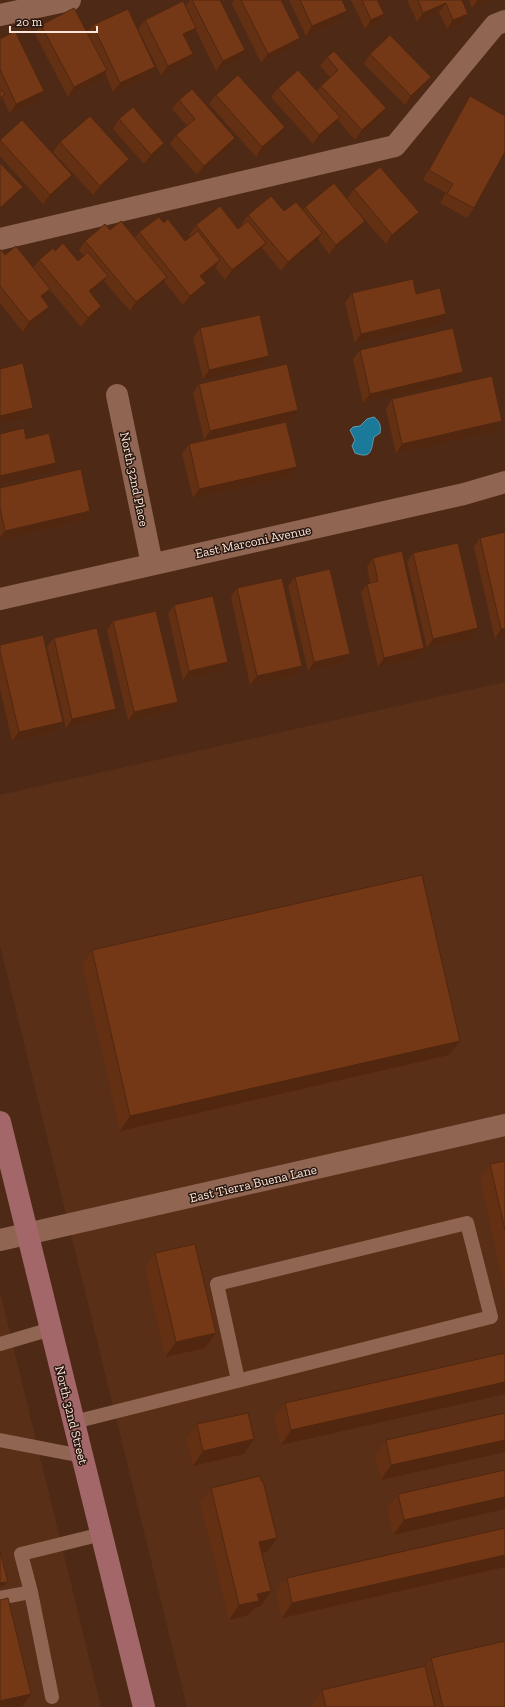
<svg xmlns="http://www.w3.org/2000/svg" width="505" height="1707" font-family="'Zilla Slab',serif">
<rect width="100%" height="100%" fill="#4e2a16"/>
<!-- built -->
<path fill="#5a2f17" d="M505,682V1707H187L0,945V795Z
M0,1292L101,1707H0Z"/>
<!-- water -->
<path fill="#1b799a" stroke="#5f9aad" d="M374,417C380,422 381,425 380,433L374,437C371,448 373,460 355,453L352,446L355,440L350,430L353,427L360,426L367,419Z"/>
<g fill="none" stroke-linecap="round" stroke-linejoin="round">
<!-- service -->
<path stroke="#906652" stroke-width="14" d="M0,1344L51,1329
M74,1422L491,1317L467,1223L217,1284L238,1380
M0,1440L82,1456
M31,1592L52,1697
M0,1598L31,1592L21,1554L102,1534"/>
<!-- minor -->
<path stroke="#906652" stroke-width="22" d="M0,15L70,0
M0,239L395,146L495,25L505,21
M117,395L152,564
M0,599L464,494L505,482
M0,1240L505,1125"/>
<!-- secondary -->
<path stroke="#a36669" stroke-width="22" d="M0,1122L144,1707"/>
</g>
<!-- wall -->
<path fill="#643013" d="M190,0H192L238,60L216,71L195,28L189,37L186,39L193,54L186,63L161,75L138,29L145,20L185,7Z
M234,0H281L300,38L293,47L261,63L232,4Z
M289,0H342L340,20L306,36Z
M351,0H388L379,4L384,14L378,24L365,29Z
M407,0H462L468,14L462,23L447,29L439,12L417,22Z
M469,0H489L472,8Z
M41,25L87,33L93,25L155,67L148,76L113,92L105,73L101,79L68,97L35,34Z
M0,39L44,91L37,101L10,113L2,97L0,101Z
M370,54L431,77L424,86L405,105L364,64Z
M327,57L386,108L380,117L355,140L338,120L334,126L313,144L271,97L278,88L317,91L321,86L330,77L320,66Z
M216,95L279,137L256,157L209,104Z
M470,96L474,208L467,218L440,203L446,193L423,180L464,106Z
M179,100L235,138L229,148L197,175L170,144L176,135L187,126L172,109Z
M119,119L158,152L144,164L113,129Z
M22,120L72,175L65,184L43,204L0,156V140Z
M60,142L123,168L93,195L53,152Z
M354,189L419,212L412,221L386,244L347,199Z
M305,207L365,221L359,230L329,254L318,239L316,242L281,271L262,248L259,252L225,280L215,267L214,269L202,278L200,292L183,305L164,281L161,286L130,311L104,281L101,285L91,294L95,316L81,327L50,290L43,299V316L23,332L0,303V250L5,255L34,267L39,260L55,251L78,261L84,256L79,250L85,241L110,230L135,238L139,232L164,223L185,241L191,237L189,235L196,225L238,229L242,225V224L248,215L303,210Z
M352,293L416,294L440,324L355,343L345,303Z
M200,328L269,356L263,365L203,379L193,338Z
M360,350L463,372L456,381L363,403L353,359Z
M199,384L292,419L204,440L193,393Z
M392,399L502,421L495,431L396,454L386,409Z
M189,444L297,467L290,476L193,498L182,454Z
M0,488L84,520L0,540Z
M505,532V636L495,639L474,547L480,538Z
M413,553L478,628L472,638L427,648L407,562Z
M373,558L424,648L418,658L378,667L361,593L367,584L370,583L367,567Z
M295,577L350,654L343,663L308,671L288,586Z
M237,588L302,666L295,675L250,685L231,597Z
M174,605L228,662L222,671L183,680L168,614Z
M113,621L178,702L171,711L128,721L107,630Z
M54,638L116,709L109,718L66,728L47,647Z
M0,645L56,731L12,741L0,688Z
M92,950L449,1055L120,1131L82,965Z
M505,1161V1291L480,1179L490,1164Z
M155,1253L216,1333L205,1348L165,1357L145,1268Z
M505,1353L281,1445L274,1418L285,1403Z
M505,1413L381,1480L375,1455L386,1440Z
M197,1424L244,1454L193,1466L186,1439Z
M505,1470L393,1535L387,1509L398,1494Z
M211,1488L277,1538L267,1552L262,1554L271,1591L261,1606L254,1608L248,1615L229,1620L200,1503Z
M505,1528V1567L282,1618L276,1593L287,1578Z
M431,1658L505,1707H314L313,1703L322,1690L426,1667Z"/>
<!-- shaded-wall -->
<path fill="#51270f" d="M376,0H388L370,8Z
M478,0H489L472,8Z
M446,3L439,12L417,22L423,13Z
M347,11L340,20L306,36L312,26Z
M384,14L378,24L365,29L371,20Z
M468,14L462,23L447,29L453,20Z
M196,28L189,37L177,43L183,34Z
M300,38L293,47L261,63L268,54Z
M245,50L238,60L216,71L223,61Z
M193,54L186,63L161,75L168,66Z
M155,67L148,76L113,92L120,83Z
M107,70L101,79L68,97L74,87Z
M431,77L424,86L405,105L411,96Z
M44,91L37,101L10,113L16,104Z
M386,108L380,117L355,140L362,130Z
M340,117L334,126L313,144L319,135Z
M285,127L279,137L256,157L262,147Z
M235,138L229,148L197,175L204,166Z
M164,143L158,152L144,164L151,155Z
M129,159L123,168L93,195L100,186Z
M72,175L65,184L43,204L50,195Z
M23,187L16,197L0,212V208Z
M419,212L412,221L386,244L392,235Z
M365,221L359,230L329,254L336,245Z
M322,233L316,242L281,271L288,262Z
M266,243L259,252L225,280L232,270Z
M220,260L214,269L194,285L200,276Z
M108,276L101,285L82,301L89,291Z
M167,277L161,286L130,311L136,302Z
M206,283L200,292L183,305L190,296Z
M50,289L44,298L34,305L41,296Z
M101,306L95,316L81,327L88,318Z
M49,307L43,316L23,332L29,322Z
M446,314L440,324L355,343L361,334Z
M269,356L263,365L203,379L209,370Z
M463,372L456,381L363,403L370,394Z
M33,408L27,417L0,424V416Z
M298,410L292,419L204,440L210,431Z
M502,421L495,431L396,454L402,444Z
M56,463L49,472L0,484V476Z
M297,467L290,476L193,498L199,489Z
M90,511L84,520L0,540V538L5,531Z
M478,628L472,638L427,648L433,639Z
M501,629H505V636L495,639Z
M424,648L418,658L378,667L384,658Z
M350,654L343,663L308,671L314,662Z
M228,662L222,671L183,680L189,671Z
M302,666L295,675L250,685L257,676Z
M178,702L171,711L128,721L134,712Z
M116,709L109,718L66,728L72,719Z
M63,722L56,731L12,741L19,732Z
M460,1041L449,1055L120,1131L130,1116Z
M216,1333L205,1348L165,1357L176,1342Z
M505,1382V1394L281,1445L291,1430Z
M254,1439L244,1454L193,1466L203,1451Z
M505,1440V1452L381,1480L391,1465Z
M505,1497V1509L393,1535L404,1520Z
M277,1538L267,1552L249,1557L259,1542Z
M505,1555V1567L282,1618L292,1603Z
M8,1582L4,1586L0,1587V1583Z
M271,1591L261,1606L254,1608L248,1615L229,1620L239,1605L257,1594Z
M31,1694L23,1706L20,1707H0V1701Z"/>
<!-- building -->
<path fill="#743816" stroke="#51270f" d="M192,0H220L245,50L223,61Z
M241,0H281L300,38L268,54Z
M300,0H342L347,11L312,26Z
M362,0H377L384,14L371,20Z
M418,0H462L468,14L453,20L446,3L423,13Z
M183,1L196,28L183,34L193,54L168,66L145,20Z
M74,8L107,70L74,87L41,25Z
M128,9L155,67L120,83L93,25Z
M15,31L44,91L16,104L0,69V39Z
M390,35L431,77L411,96L370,54Z
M334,51L386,108L362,130L321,86L338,70L327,57Z
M298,70L340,117L319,135L278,88Z
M238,75L285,127L262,147L216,95Z
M0,89L5,94L0,98Z
M192,89L235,138L204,166L176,135L195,119L179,100Z
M470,96L505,116V152L474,208L447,194L453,184L429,170Z
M133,107L164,143L151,155L119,119Z
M90,116L129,159L100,186L60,142Z
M22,120L72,175L50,195L0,140Z
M0,163L23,187L0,208Z
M380,167L419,212L392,235L354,189Z
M334,183L365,221L336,245L305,207Z
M271,196L284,211L296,202L322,233L288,262L248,215Z
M220,206L238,229L248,221L266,243L232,270L196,225Z
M159,217L164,223L168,219L185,241L198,231L220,260L200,276L206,283L190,296L139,232Z
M121,221L167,277L136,302L85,241L105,224L110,230Z
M63,243L78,261L88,252L108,276L89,291L101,306L88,318L39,260L53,248L55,251Z
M16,246L50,289L41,296L49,307L29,322L0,286V250H1L5,255Z
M413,279L416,294L440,288L446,314L361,334L352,293Z
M260,315L269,356L209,370L200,328Z
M453,328L463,372L370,394L360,350Z
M23,363L33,408L0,416V369Z
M287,364L298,410L210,431L199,384Z
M492,376L502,421L402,444L392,399Z
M286,422L297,467L199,489L189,444Z
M24,428L26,439L49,433L56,463L0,476V434Z
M81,469L90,511L5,531L0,508V488Z
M505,532V629H501L480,538Z
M458,543L478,628L433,639L413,553Z
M402,551L424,648L384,658L367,584L378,581L373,558Z
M330,569L350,654L314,662L295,577Z
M282,578L302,666L257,676L237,588Z
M213,596L228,662L189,671L174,605Z
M156,611L178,702L134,712L113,621Z
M97,628L116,709L72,719L54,638Z
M43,635L63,722L19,732L0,651V645Z
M422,875L460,1041L130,1116L92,950Z
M505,1161V1230L490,1164Z
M195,1244L216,1333L176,1342L155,1253Z
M505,1353V1382L291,1430L285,1403Z
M248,1413L254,1439L203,1451L197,1424Z
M505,1413V1440L391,1465L386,1440Z
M505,1470V1497L404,1520L398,1494Z
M260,1476L261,1481H263L277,1538L259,1542L271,1591L257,1594L259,1601L239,1605L211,1488Z
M505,1528V1555L292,1603L287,1578Z
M0,1551L8,1582L0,1583Z
M8,1598L31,1694L0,1701V1600Z
M505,1641V1707H443L431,1658Z
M425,1666L435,1707H326L322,1690Z"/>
<g text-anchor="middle" stroke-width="3" stroke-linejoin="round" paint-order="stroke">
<!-- street labels -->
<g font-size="13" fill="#fee6da" stroke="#28170f">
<text transform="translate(135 479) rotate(78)" y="5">North 32nd Place</text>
<text transform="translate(253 541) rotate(-12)" y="5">East Marconi Avenue</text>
<text transform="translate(253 1183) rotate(-13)" y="5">East Tierra Buena Lane</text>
<text transform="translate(72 1415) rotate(76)" y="5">North 32nd Street</text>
</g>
</g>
<!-- scale -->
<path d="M10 26v6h87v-6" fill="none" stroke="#fee6da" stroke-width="2"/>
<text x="16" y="26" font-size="12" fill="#fee6da" stroke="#28170f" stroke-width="3" paint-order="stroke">20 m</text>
</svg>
